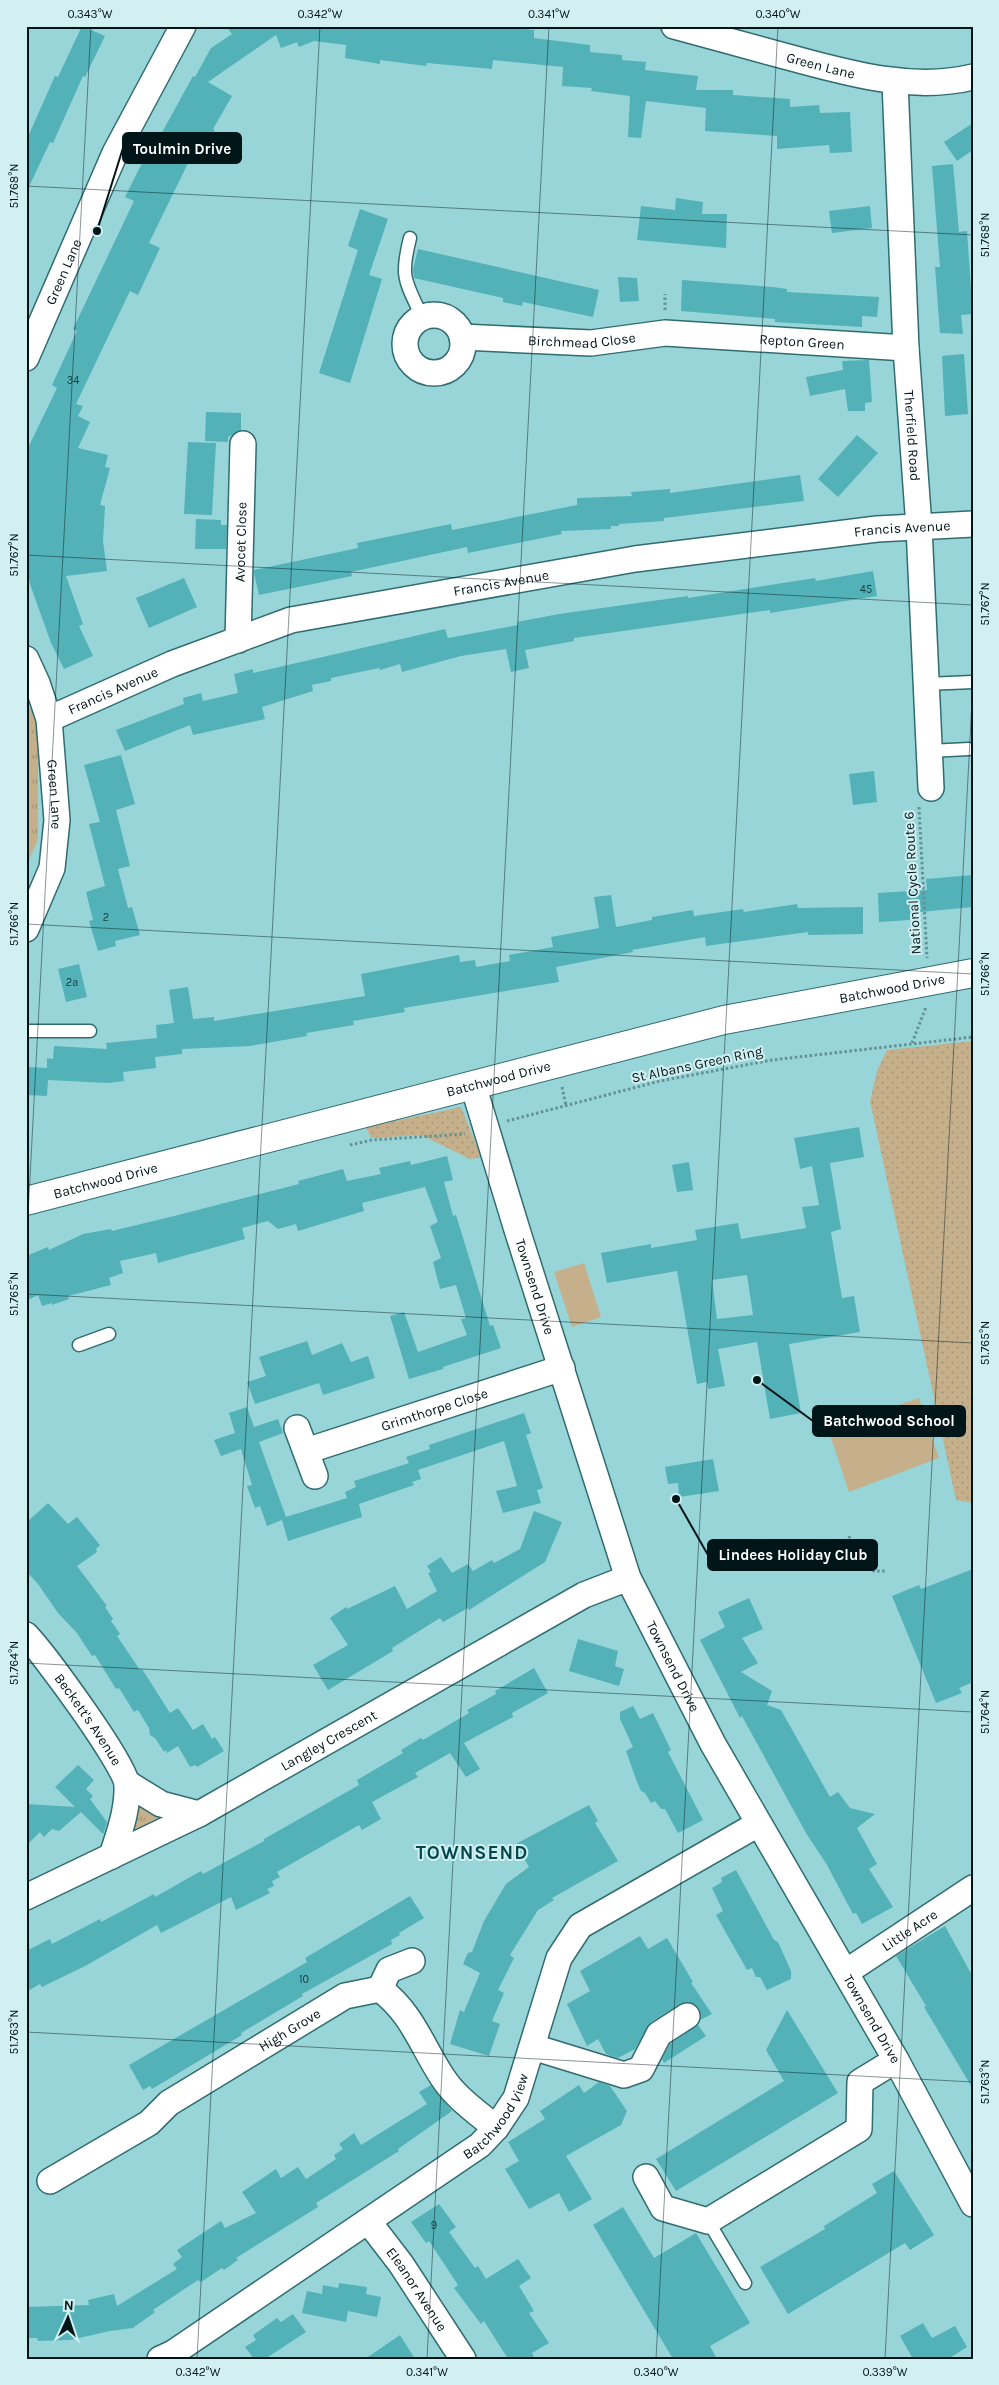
<svg xmlns="http://www.w3.org/2000/svg" width="999" height="2385" font-family="Karla,sans-serif">
<defs>
<pattern id="grass-tufts" width="24" height="20" patternUnits="userSpaceOnUse" patternTransform="scale(1.25)"><rect width="24" height="20" fill="#c5b08b"/><path d="M3 7l-1-3M5 7V3M7 7l1-3M15 17l-1-3M17 17v-4M19 17l1-3" fill="none" stroke="#a79677"/></pattern>
<pattern id="park-dots" width="8" height="8" patternUnits="userSpaceOnUse" patternTransform="scale(1.25)"><rect width="8" height="8" fill="#c5b08b"/><path d="M2 2h.1M6 6h.1" fill="none" stroke="#a79677" stroke-width="1.8" stroke-linecap="round"/></pattern>
</defs>
<rect width="100%" height="100%" fill="#98d5d9"/>
<!-- grass -->
<path fill="url(#grass-tufts)" d="M26,705L38,715V839L26,867Z
M138,1802L171,1818L128,1839Z"/>
<!-- park -->
<path fill="url(#park-dots)" d="M973,1041V1503L956,1500L870,1101L877,1071L887,1050Z
M461,1107L481,1157L470,1159L421,1135L371,1138L366,1127Z"/>
<!-- pitch -->
<path fill="#c5b08b" d="M584,1263L601,1317L572,1327L554,1272Z
M919,1398L939,1458L849,1492L828,1429Z"/>
<!-- building -->
<path fill="#52b2b8" fill-rule="evenodd" d="M82,26L105,36L85,77L83,76L53,143L50,142L26,193V141L55,76L58,77Z
M226,26H499L534,30V38L590,45V52L622,55V60L646,62L645,70L698,76L696,90H733V95L790,99V107L819,105L820,113L850,112L852,152L830,153L829,145L777,149V136L705,131L706,108L646,101L641,138L628,137L630,96L591,91L592,88L562,86L563,67L493,60L492,69L427,63L426,66L380,60V64L345,58L346,45L314,41L299,47L297,42L281,48L276,35L208,82L232,96L213,129L215,130L199,162L191,157L149,243L160,248L138,295L130,291L76,404L83,406L78,416L90,422L78,448L108,455L105,467L110,468L100,505L105,506L103,541L107,571L66,576L83,624L79,626L93,656L64,669L51,643L30,584L26,562L29,561L26,542V492L29,468L26,467L28,448L57,388L52,385L77,331L73,329L134,201L125,197L151,145L154,147L193,76L195,77L211,48L232,34Z
M973,123V150L957,161L944,142Z
M953,164L959,232L967,231L971,289H973V314L961,315L963,334L940,333L935,267H940L932,166Z
M676,198L703,202L702,214H727L726,248L637,240L641,206L675,210Z
M870,206L872,228L832,233L829,211Z
M360,209L388,219L369,275L382,279L350,383L319,373L358,250L348,246Z
M418,249L599,290L593,317L523,302L522,306L503,302V298L414,278L413,270Z
M618,277L637,278L639,301L620,302Z
M682,280L773,287L787,289V292L879,297L877,317L862,316V327L775,322V319L681,311Z
M964,354L968,414L945,416L942,356Z
M869,360L872,402L865,403V411H848L845,389L810,396L806,377L843,370L842,361Z
M206,412L241,413V430L228,437V442L205,441Z
M857,435L878,453L838,497L818,479Z
M188,442L216,443L212,515L184,514Z
M800,475L804,501L664,518V521L619,524V526H611V529L561,531L562,534L468,553L467,547L351,572L352,576L259,595L254,573V570L358,548L357,543L451,524L452,530L577,505V498L632,496L631,492L670,489V493Z
M196,519L221,520V525H227L226,549H195Z
M873,571L877,596L770,613V610L574,638V641L525,650L529,668L511,672L506,649L461,656L402,672L400,664L380,670L379,668L331,678V681L312,685L313,691L262,707L265,719L193,735L190,725L125,751L116,730L184,704L183,698L201,693L203,701L238,693L234,674L253,669V673L445,629L448,638L518,625L517,622L559,614L688,596V598L815,578L816,581Z
M184,578L197,607L149,628L136,598Z
M121,755L135,804L116,810L130,866L118,869L128,908L132,907L140,935L115,941L116,946L98,951L89,921L93,920L86,892L105,886L89,824L100,822L84,765Z
M874,771L877,802L853,805L849,774Z
M973,875V907L910,913V920L879,922L878,893L927,890L926,879Z
M611,895L616,927L652,920V917L693,910L694,916L743,909L744,912L797,904L798,908L863,907V934L808,935V932L706,946L705,937L632,950L633,952L556,967L559,982L404,1008L405,1012L353,1021L354,1025L306,1033L307,1036L250,1046L182,1049V1054L155,1057L156,1068L123,1072L124,1081L108,1083L48,1080L47,1096L26,1095V1067L47,1068V1058L53,1059L54,1046L107,1049L106,1043L157,1038L156,1025L174,1023L169,990L188,987L193,1019L214,1017V1021L365,996L361,974L459,955L460,962L475,960L476,967L510,961L509,955L553,947L551,937L599,928L594,897Z
M79,964L87,997L66,1002L58,969Z
M859,1127L864,1157L830,1163L841,1229L831,1232L842,1298L854,1296L860,1332L789,1344L801,1413L770,1419L757,1342L718,1349L725,1386L708,1389L707,1382L697,1384L677,1271L607,1283L601,1253L651,1244V1248L697,1240L695,1230L738,1223L741,1239L806,1228L802,1207L819,1205L812,1166L800,1169L794,1138ZM747,1275L753,1315L717,1319L712,1280Z
M447,1156L453,1180L444,1182L453,1216L456,1215L490,1326L493,1325L501,1348L443,1367V1369L409,1379L390,1316L404,1312L418,1352L467,1335L461,1319L466,1318L456,1285L440,1289L433,1262L441,1258L430,1226L438,1222L425,1187L362,1203L364,1211L298,1231L296,1224L278,1229L268,1221L242,1228L245,1239L158,1263L156,1253L120,1261L123,1273L109,1278L111,1285L68,1296L69,1299L52,1305V1303L42,1306L38,1295L26,1301V1256L48,1247L49,1250L83,1234L111,1229L112,1231L178,1215L299,1184L298,1181L343,1169L347,1181L381,1174L379,1168L410,1161L411,1165Z
M689,1162L693,1190L677,1192L672,1165Z
M307,1341L312,1355L342,1343L351,1362L368,1356L375,1378L323,1395L319,1383L255,1404L247,1382L266,1376L259,1357Z
M247,1407L254,1427L278,1419L283,1433L259,1442L286,1517L347,1498L345,1492L356,1487L354,1481L409,1463L406,1457L430,1449L429,1445L524,1413L531,1433L526,1435L543,1488L537,1490L541,1503L503,1513L496,1491L517,1486L504,1441L418,1470L421,1479L412,1482L414,1485L359,1504L362,1517L288,1541L282,1520L267,1526L260,1506L255,1508L247,1486L252,1485L241,1449L221,1456L214,1440L235,1433L229,1413Z
M713,1459L719,1491L679,1497L678,1483L668,1484L665,1467Z
M48,1503L68,1524L77,1517L100,1545L96,1549L97,1552L77,1566L107,1606L105,1607L113,1619L111,1621L120,1634L117,1636L140,1670L142,1669L170,1713L178,1708L193,1730L203,1724L212,1739L215,1737L224,1751L197,1767L195,1765L190,1767L178,1746L167,1753L166,1750L164,1752L155,1738L150,1735L149,1728L138,1710L134,1712L119,1688L116,1689L95,1655L92,1656L77,1633L58,1613L38,1584L26,1571V1523Z
M534,1511L562,1522L545,1562L469,1610L468,1608L443,1622L440,1618L392,1648L393,1651L328,1690L313,1665L348,1645L330,1618L346,1607L347,1609L395,1586L407,1609L437,1591L428,1573L431,1572L427,1566L441,1557L452,1573L468,1564L473,1571L492,1560L494,1563L520,1549Z
M973,1569V1682L959,1688L962,1693L936,1703L892,1596L919,1585L921,1589Z
M749,1598L763,1629L742,1638L758,1663L741,1672L772,1691L767,1705L781,1710L830,1797L838,1792L850,1808L875,1814L857,1828L877,1864L869,1869L893,1907L862,1924L856,1913L853,1914L827,1865L806,1833L742,1716L740,1718L700,1640L725,1627L718,1612Z
M578,1639L618,1651L615,1666L624,1669L619,1686L569,1671Z
M534,1668L548,1693L512,1713L513,1717L464,1743L480,1769L466,1777L450,1753L415,1773L418,1777L372,1802L381,1819L362,1830L359,1825L277,1872L280,1877L272,1881L274,1886L267,1889L270,1893L236,1910L231,1897L161,1933L157,1925L87,1965L42,1987L40,1984L26,1992V1951L50,1939L52,1944L100,1919L101,1922L154,1894L155,1897L201,1871L203,1874L264,1841V1839L359,1785L357,1780L403,1753L401,1750L421,1738L423,1740L469,1713L467,1710L496,1694L495,1691Z
M633,1706L640,1719L653,1713L671,1750L668,1752L703,1820L678,1833L665,1809H661L655,1801L651,1803L645,1793L641,1791L637,1782L626,1751L633,1747L620,1719V1712Z
M78,1765L94,1780L86,1789L93,1796L90,1799L107,1822L104,1832L103,1834L81,1812L59,1831L52,1829L44,1837L40,1832L26,1846V1804L75,1807L55,1787Z
M589,1805L598,1821L595,1823L618,1861L552,1898L554,1900L538,1910L510,1955L514,1958L498,1990L504,1993L492,2021L500,2024L489,2056L450,2044L460,2010L464,2012L480,1973L463,1964L468,1953L472,1952L484,1921L506,1884L529,1867L516,1844Z
M736,1870L774,1940L778,1942L791,1971V1979L767,1990L760,1977H756L752,1968L747,1970L716,1915L723,1911L712,1888L722,1882L721,1878Z
M410,1896L424,1918L399,1933L400,1935L391,1940L392,1944L302,1994L303,1996L241,2033L242,2035L152,2089L150,2086L143,2090L129,2065L307,1962L305,1958Z
M945,1926L973,1977V2089L924,2007L926,2006L896,1956Z
M640,1936L648,1949L667,1938L693,1982L691,1983L712,2014L700,2020L699,2009L694,2004L687,2002L680,2004L651,2022L635,2049L618,2058L606,2054L598,2039L587,2046L567,2004L590,1991L580,1971Z
M787,2010L838,2093L676,2191L656,2159L784,2081L766,2050Z
M698,2025L706,2036L664,2063L662,2059L670,2044Z
M599,2082L610,2086L627,2111L621,2125L566,2156L592,2199L569,2212L559,2193L529,2209L505,2169L519,2161L508,2142L545,2119L540,2111L579,2085L584,2093Z
M431,2085L452,2111L398,2149L399,2151L316,2203L318,2207L236,2258L238,2260L224,2270L222,2268L201,2282L198,2280L153,2310L155,2312L133,2328L110,2331L70,2340L38,2341L37,2338H26V2307L89,2305L88,2300L114,2294L117,2306L177,2269L173,2264L182,2257L177,2250L221,2221L225,2228L256,2213L242,2192L276,2169L281,2178L298,2167L306,2179L336,2159L334,2155L343,2149L339,2144L354,2133L361,2145L427,2104L419,2092Z
M894,2171L934,2235L910,2250L905,2243L788,2314L760,2267L825,2229L824,2226L877,2193L872,2184Z
M439,2204L456,2227L449,2232L475,2268L478,2266L486,2279L518,2259L531,2278L519,2286L534,2311L529,2313L549,2343L532,2353L535,2359H508L484,2321L481,2324L454,2288L458,2285L429,2241L426,2243L411,2222Z
M623,2207L654,2258L696,2233L750,2323L710,2346L717,2359H673L593,2225Z
M339,2283L367,2287L366,2294L381,2297L377,2317L348,2311L346,2322L302,2313L307,2291L322,2294L323,2285L338,2288Z
M293,2314L306,2332L265,2359H254L245,2347L256,2340L253,2335L277,2318L281,2322Z
M923,2323L932,2338L955,2326L967,2347L948,2359H913L900,2336Z
M400,2335L415,2359H365Z"/>
<g fill="none" stroke-linecap="round" stroke-linejoin="round">
<!-- service casing -->
<g stroke="#306c70" stroke-width="15">
<path id="service" d="M410,238C400,278 405,280 422,317
M925,684L973,682
M929,751L969,749
M26,1031H90
M79,1345L109,1334
M708,2221L745,2283"/>
</g>
<!-- minor casing -->
<g stroke="#306c70" stroke-width="28">
<g id="minor">
<path id="s1" d="M674,26C712,36 750,47 788,57C848,73 911,92 973,77"/>
<path id="s2" d="M895,82L906,348L919,527L931,788"/>
<circle cx="434" cy="344" r="29"/>
<path id="s3" d="M462,337L591,343L665,333L906,348"/>
<path id="s4" d="M26,358L115,153L183,26"/>
<path id="s5" d="M238,640L243,444"/>
<path id="s6" d="M26,659L37,683L49,719L57,820L52,868L26,929"/>
<path id="s7" d="M49,719L172,664L291,620L635,559L877,529L973,524"/>
<path id="s8" d="M473,1085L518,1233L628,1578L713,1744L896,2060L973,2204"/>
<path d="M297,1428L315,1476"/>
<path id="s9" d="M306,1451L562,1368"/>
<path id="s10" d="M26,1635C44,1654 126,1765 127,1785C128,1810 119,1833 112,1856"/>
<path d="M127,1783L161,1804L199,1814"/>
<path id="s11" d="M26,1897L199,1814L584,1595L628,1578"/>
<path id="s12" d="M846,1972L973,1888"/>
<path d="M380,1989L389,1970L412,1961"/>
<path d="M533,2047L624,2075L641,2069L659,2034L687,2016"/>
<path d="M646,2177L663,2208L708,2221L859,2129L860,2082L896,2060"/>
<path id="s13" d="M50,2181L149,2123L169,2103L345,1996L380,1989C413,2014 421,2045 443,2078C456,2098 478,2113 496,2128"/>
<path id="s14" d="M368,2221L401,2264L463,2359"/>
<path id="s15" d="M160,2359L173,2353L480,2145L496,2128L516,2098L559,1958L580,1926L758,1824"/>
</g>
</g>
<!-- tertiary casing -->
<g stroke="#306c70" stroke-width="30">
<g id="tertiary">
<path id="s16" d="M26,1201L724,1020L973,973"/>
</g>
</g>
<!-- path -->
<path stroke="#639295" stroke-width="3" stroke-dasharray="2.5 2.5" stroke-linecap="butt" d="M665,310V294
M919,807L927,958
M912,1043L926,1007
M562,1087L566,1106
M507,1121L660,1081L772,1060L973,1037
M350,1145L372,1140L465,1134
M849,1536L860,1566L874,1571H887"/>
<!-- service -->
<use href="#service" stroke="#fff" stroke-width="12"/>
<!-- minor -->
<use href="#minor" stroke="#fff" stroke-width="25"/>
<!-- tertiary -->
<use href="#tertiary" stroke="#fff" stroke-width="28"/>
</g>
<!-- ticks -->
<path fill="none" stroke="#001517" stroke-width="1" stroke-opacity="0.45" d="M26,186L973,235M26,555L973,605M26,924L973,974M26,1253L91,26M26,1294L973,1343M26,1663L973,1712M26,2032L973,2082M197,2359L320,26M427,2359L549,26M656,2359L778,26M885,2359L973,682"/>
<g text-anchor="middle" stroke-width="4" stroke-linejoin="round" paint-order="stroke">
<!-- number labels -->
<g font-size="11" fill="#143c3f">
<text x="73" y="384">34</text>
<text x="866" y="593">45</text>
<text x="106" y="921">2</text>
<text x="72" y="986">2a</text>
<text x="304" y="1983">10</text>
<text x="434" y="2229">9</text>
</g>
<!-- street labels -->
<g font-size="14" fill="#001517" stroke="#d2f0f2">
<text dy="5" stroke="none"><textPath href="#s1" startOffset="152">Green Lane</textPath></text>
<text dy="5" stroke="none"><textPath href="#s4" startOffset="94">Green Lane</textPath></text>
<text dy="5" stroke="none"><textPath href="#s3" startOffset="120">Birchmead Close</textPath></text>
<text dy="5" stroke="none"><textPath href="#s3" startOffset="341">Repton Green</textPath></text>
<text dy="5" stroke="none"><textPath href="#s2" startOffset="354">Therfield Road</textPath></text>
<text dy="5" stroke="none"><textPath href="#s7" startOffset="880">Francis Avenue</textPath></text>
<text dy="5" stroke="none"><textPath href="#s5" startOffset="98">Avocet Close</textPath></text>
<text dy="5" stroke="none"><textPath href="#s7" startOffset="475">Francis Avenue</textPath></text>
<text dy="5" stroke="none"><textPath href="#s7" startOffset="70">Francis Avenue</textPath></text>
<text dy="5" stroke="none"><textPath href="#s6" startOffset="140">Green Lane</textPath></text>
<text transform="translate(912 883) rotate(-93)" y="5">National Cycle Route 6</text>
<text dy="5" stroke="none"><textPath href="#s16" startOffset="892">Batchwood Drive</textPath></text>
<text transform="translate(697 1064) rotate(-12)" y="5">St Albans Green Ring</text>
<text dy="5" stroke="none"><textPath href="#s16" startOffset="488">Batchwood Drive</textPath></text>
<text dy="5" stroke="none"><textPath href="#s16" startOffset="82">Batchwood Drive</textPath></text>
<text dy="5" stroke="none"><textPath href="#s8" startOffset="211">Townsend Drive</textPath></text>
<text dy="5" stroke="none"><textPath href="#s9" startOffset="135">Grimthorpe Close</textPath></text>
<text dy="5" stroke="none"><textPath href="#s8" startOffset="616">Townsend Drive</textPath></text>
<text dy="5" stroke="none"><textPath href="#s10" startOffset="105">Beckett's Avenue</textPath></text>
<text dy="5" stroke="none"><textPath href="#s11" startOffset="341">Langley Crescent</textPath></text>
<text dy="5" stroke="none"><textPath href="#s12" startOffset="76">Little Acre</textPath></text>
<text dy="5" stroke="none"><textPath href="#s8" startOffset="1021">Townsend Drive</textPath></text>
<text dy="5" stroke="none"><textPath href="#s13" startOffset="284">High Grove</textPath></text>
<text dy="5" stroke="none"><textPath href="#s15" startOffset="418">Batchwood View</textPath></text>
<text dy="5" stroke="none"><textPath href="#s14" startOffset="84">Eleanor Avenue</textPath></text>
</g>
<!-- district labels -->
<g font-size="19" font-weight="bold" letter-spacing="1" fill="#00484c" stroke="#d2f0f2">
<text x="472" y="1859">TOWNSEND</text>
</g>
</g>
<!-- callouts -->
<path fill="none" stroke="#001517" stroke-width="2" d="M97 231L123 148M757 1380L813 1421M676 1499L708 1555"/>
<g fill="#001517" stroke="#d2f0f2" stroke-width="2">
<circle cx="97" cy="231" r="5"/>
<circle cx="757" cy="1380" r="5"/>
<circle cx="676" cy="1499" r="5"/>
</g>
<g fill="#001517" stroke="#001517" stroke-width="2">
<rect x="123" y="133" width="118" height="30" rx="5"/>
<rect x="813" y="1406" width="152" height="30" rx="5"/>
<rect x="708" y="1540" width="169" height="30" rx="5"/>
</g>
<g font-size="15" text-anchor="middle" font-weight="bold" fill="#fff">
<text x="182" y="154">Toulmin Drive</text>
<text x="889" y="1426">Batchwood School</text>
<text x="793" y="1560">Lindees Holiday Club</text>
</g>
<!-- border -->
<rect width="999" height="2385" fill="none" stroke="#d2f0f2" stroke-width="55"/>
<!-- north arrow -->
<g transform="translate(68 2318) rotate(3)" stroke="#d2f0f2" stroke-width="4" paint-order="stroke">
<path d="M0-4L9 19L0 12L-9 19Z" fill="#001517"/>
<text y="-8" font-size="14" font-weight="bold" text-anchor="middle" fill="#001517">N</text>
</g>
<rect x="28" y="28" width="944" height="2330" fill="none" stroke="#001517" stroke-width="2"/>
<g font-size="12" text-anchor="middle" fill="#001517">
<text x="90" y="18">0.343°W</text>
<text x="320" y="18">0.342°W</text>
<text x="549" y="18">0.341°W</text>
<text x="778" y="18">0.340°W</text>
<text transform="translate(14 186) rotate(-90)" y="4">51.768°N</text>
<text transform="translate(985 235) rotate(-90)" y="4">51.768°N</text>
<text transform="translate(14 555) rotate(-90)" y="4">51.767°N</text>
<text transform="translate(985 604) rotate(-90)" y="4">51.767°N</text>
<text transform="translate(14 924) rotate(-90)" y="4">51.766°N</text>
<text transform="translate(985 974) rotate(-90)" y="4">51.766°N</text>
<text transform="translate(14 1294) rotate(-90)" y="4">51.765°N</text>
<text transform="translate(985 1343) rotate(-90)" y="4">51.765°N</text>
<text transform="translate(14 1663) rotate(-90)" y="4">51.764°N</text>
<text transform="translate(985 1712) rotate(-90)" y="4">51.764°N</text>
<text transform="translate(14 2032) rotate(-90)" y="4">51.763°N</text>
<text transform="translate(985 2082) rotate(-90)" y="4">51.763°N</text>
<text x="198" y="2376">0.342°W</text>
<text x="427" y="2376">0.341°W</text>
<text x="656" y="2376">0.340°W</text>
<text x="885" y="2376">0.339°W</text>
</g>
</svg>
